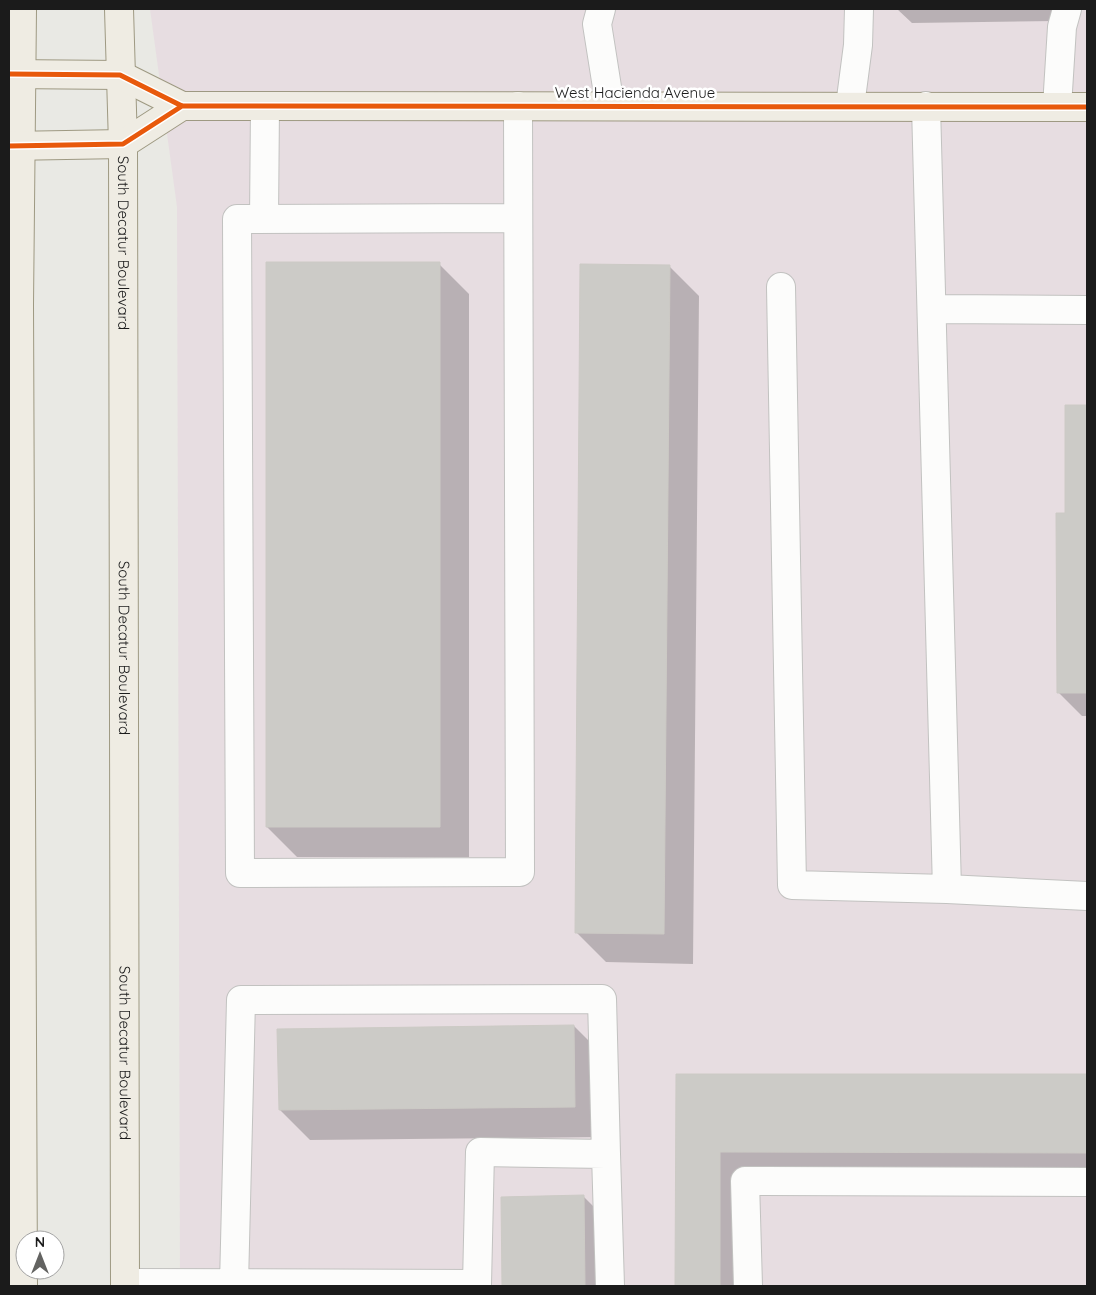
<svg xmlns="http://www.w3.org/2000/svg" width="1096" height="1295" font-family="Quicksand,sans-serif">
<rect width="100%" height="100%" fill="#e9e9e4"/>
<!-- industrial -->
<path fill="#e7dde1" d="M150,9H1087V1286H180L177,207Z"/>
<!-- shadow -->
<path fill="#0003" d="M897,9H1056V21L912,23Z
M439,264L469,294V857H297L267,827Z
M669,266L699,296L693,964L606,962L576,932Z
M1067,406H1087V716H1082L1058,692L1067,515Z
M574,1026L604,1056L605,1137L310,1140L280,1110Z
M677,1075L1087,1076V1183L750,1182V1286H676Z
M584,1197L614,1227V1286H504L503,1198Z"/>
<!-- building -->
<path fill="#cccbc7" stroke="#cccac5" d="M266,262H440V827H266Z
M580,264L670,265L664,934L575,933Z
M1065,405H1087V693H1057L1056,513H1065Z
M574,1025L575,1107L279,1110L277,1029Z
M676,1074H1087V1153L720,1152V1286H675Z
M584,1195L585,1286H502L501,1197Z"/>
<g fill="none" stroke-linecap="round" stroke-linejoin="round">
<!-- minor casing -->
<g stroke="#c2c2c0" stroke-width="30">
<path id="minor" d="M601,9L597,24L610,106
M518,106L520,872L240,873L237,219L518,218
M850,106L858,45L859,9
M1057,107L1062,27L1067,9
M264,219L265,106
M781,287L792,885L947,889L926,106
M932,309L1087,310
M947,889L1087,896
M606,1154L610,1286
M125,1283L477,1284L480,1152L606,1154L602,999L241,1000L234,1284V1286
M748,1286L745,1181L1087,1182"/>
</g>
<!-- major casing -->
<g stroke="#9e9982" stroke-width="30">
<g id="major">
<path d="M22,9L19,305L23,1286"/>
<path id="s1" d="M119,9L123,144L125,1286"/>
<path d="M9,74L120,75L182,106L1087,107"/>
<path d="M9,146L123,144L182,106"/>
</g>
</g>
<!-- minor -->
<use href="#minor" stroke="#fcfcfb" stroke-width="28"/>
<!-- major -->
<use href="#major" stroke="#efece3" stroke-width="28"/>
<!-- cycleway casing -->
<g stroke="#fff" stroke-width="8">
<path id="cycleway" d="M9,74L120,75L182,106L1087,107
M9,146L123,144L182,106"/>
</g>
<!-- cycleway -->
<use href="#cycleway" stroke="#e8590c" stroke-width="5"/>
</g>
<g text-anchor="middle" stroke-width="5" stroke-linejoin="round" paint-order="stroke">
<!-- street labels -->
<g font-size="15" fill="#1b1b1b" stroke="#fff">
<text x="635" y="98">West Hacienda Avenue</text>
<text dy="5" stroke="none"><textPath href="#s1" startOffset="234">South Decatur Boulevard</textPath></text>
<text dy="5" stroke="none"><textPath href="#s1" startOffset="639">South Decatur Boulevard</textPath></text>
<text dy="5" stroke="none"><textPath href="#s1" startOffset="1044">South Decatur Boulevard</textPath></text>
</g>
</g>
<!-- border -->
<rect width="1096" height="1295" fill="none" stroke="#1b1b1b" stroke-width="20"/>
<!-- north arrow -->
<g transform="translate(40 1255)"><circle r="24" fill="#ffffff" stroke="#a4a4a4"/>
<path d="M0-4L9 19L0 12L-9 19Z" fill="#636361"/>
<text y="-8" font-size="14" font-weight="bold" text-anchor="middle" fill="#1b1b1b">N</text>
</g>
</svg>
